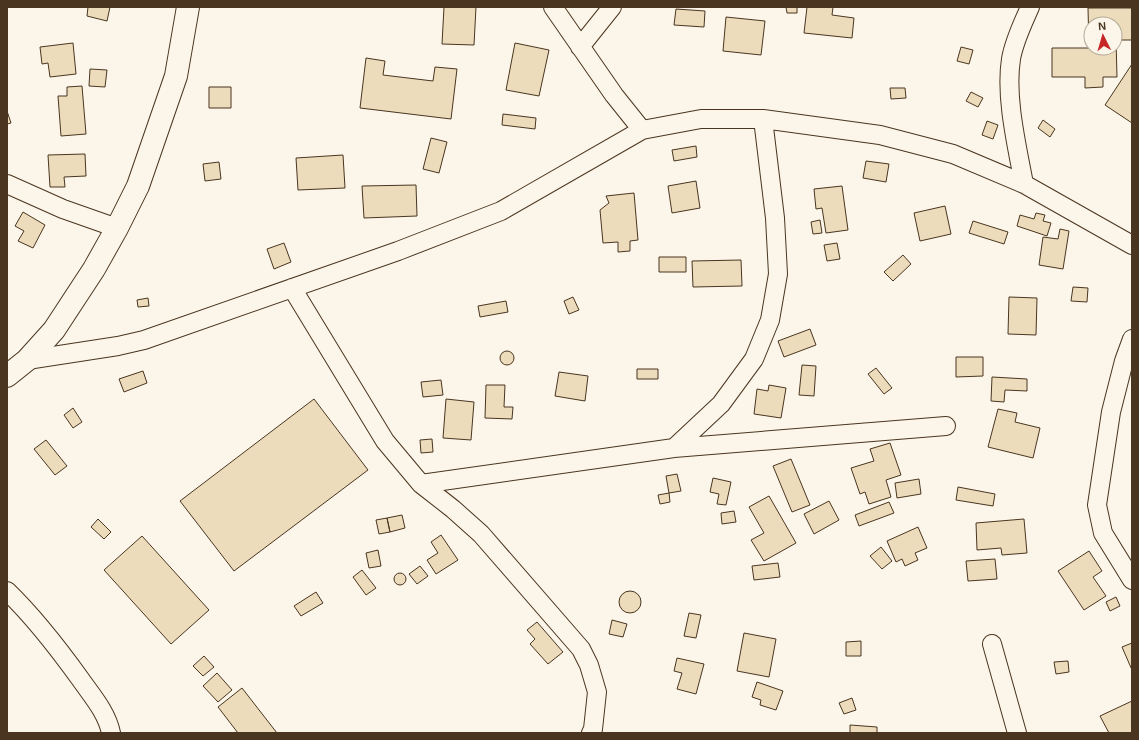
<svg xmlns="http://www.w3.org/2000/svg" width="1139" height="740" font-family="Helvetica,sans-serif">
<rect width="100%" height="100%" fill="#fbf6e9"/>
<!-- building -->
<path fill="#ecdcbc" stroke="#4a3520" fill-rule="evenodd" d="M88,7H110L107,21L87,16Z
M444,7H476L474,45L442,44Z
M786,7H797V13H787Z
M807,7H833L832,15L854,18L852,38L804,33Z
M1088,8H1132V40H1116L1117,77H1103V87L1085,88V77H1052V48H1089ZM1091,24H1115V48H1091Z
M676,9L705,11L704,27L674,25Z
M726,17L765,21L761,55L723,51Z
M73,43L76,74L50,77L48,63L42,64L40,47Z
M515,43L549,50L539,96L506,90Z
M961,47L973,50L969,64L957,61Z
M366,58L385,61L383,75L433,81L435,67L457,69L451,119L360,108Z
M1132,64V123L1105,105Z
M90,69L107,70L105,87L89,86Z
M82,86L86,134L61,136L58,96H67V87Z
M209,87H231V108H209Z
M890,88H905L906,98L891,99Z
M971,92L983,98L978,107L966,101Z
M7,111L11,123L7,124Z
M503,114L536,118L535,129L502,125Z
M1043,120L1055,129L1050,137L1038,128Z
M987,121L998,125L993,139L982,135Z
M431,138L447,142L439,173L423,169Z
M696,146L697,157L674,161L672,150Z
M85,154L86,176L64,177L65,187H50L48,155Z
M343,155L345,188L298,190L296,158Z
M866,161L889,164L886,182L863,178Z
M219,162L221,179L205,181L203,164Z
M696,181L700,208L672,213L668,186Z
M416,185L417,216L364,218L362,186Z
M842,186L848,230L826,233L822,208L816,209L814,189Z
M634,193L638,240L630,241V251L618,252V242L603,243L600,210L609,203L606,196Z
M945,206L951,234L920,241L914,213Z
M23,212L45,225L33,248L18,241L24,231L15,226Z
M1036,213L1045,215L1043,221L1051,223L1047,236L1017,226L1020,215L1034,219Z
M820,220L822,233L813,234L811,222Z
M973,221L1008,232L1004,244L969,233Z
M1060,229L1069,231L1063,269L1039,265L1043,237L1058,239Z
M284,243L291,262L274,269L267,249Z
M837,243L840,259L827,261L824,245Z
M903,255L911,264L893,281L884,272Z
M659,257H686V272H659Z
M741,260L742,286L693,287L692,261Z
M1073,287L1088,288L1087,302L1071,301Z
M573,297L579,310L569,314L564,301Z
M1009,297L1037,298L1036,335L1008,334Z
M148,298L149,306L138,307L137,300Z
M506,301L508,312L480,317L478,306Z
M810,329L816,345L784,357L778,341Z
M500 358a7 7 0 1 1 14 0a7 7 0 1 1-14 0Z
M956,357H983V376L956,377Z
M802,365L816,366L814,396L799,395Z
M876,368L892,388L884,394L868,374Z
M637,369H658V379H637Z
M143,371L147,383L124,392L119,379Z
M559,372L588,376L585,401L555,396Z
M992,377L1027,379V391L1005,390L1004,402L991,401Z
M441,380L443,395L423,397L421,382Z
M486,385H505L504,407H513L512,419L485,418Z
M769,385L786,388L781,418L754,414L757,389L768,391Z
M314,399L368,470L234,571L180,501Z
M446,399L474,402L471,440L443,438Z
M73,408L82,422L73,428L64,415Z
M998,409L1017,413L1015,422L1040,428L1033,458L988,447Z
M432,439L433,452L421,453L420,440Z
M46,440L67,466L55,475L34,449Z
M890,443L901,475L886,480L891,497L869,504L865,492L860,494L851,468L874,461L870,449Z
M791,459L810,505L792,512L773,466Z
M677,474L681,491L669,493L666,476Z
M713,478L731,482L726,505L717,504L719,494L710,492Z
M919,479L921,494L897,498L895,483Z
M958,487L995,494L993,506L956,500Z
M669,493L670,502L660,504L658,495Z
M769,496L796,543L764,561L751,540L764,533L749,507Z
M829,501L839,520L814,534L804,514Z
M889,502L894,513L859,526L855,515Z
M734,511L736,522L722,524L721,513Z
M402,515L405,528L390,532L387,518Z
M387,518L390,532L379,534L376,520Z
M98,519L111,532L104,539L91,527Z
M1024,519L1027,553L1002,555L1001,548L977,550L976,523Z
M918,527L927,548L915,553L918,560L905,566L902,559L896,562L887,541Z
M441,535L458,560L436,574L427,560L438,553L431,542Z
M142,536L209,610L171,644L104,570Z
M881,547L892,561L882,569L870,556Z
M378,550L381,566L369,568L366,553Z
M1089,551L1102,571L1093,577L1106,596L1084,610L1058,571Z
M995,559L997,579L968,581L966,561Z
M778,563L780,577L754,580L752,566Z
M420,566L428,576L417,584L409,574Z
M362,570L376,588L366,595L353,577Z
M394 579a6 6 0 1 1 12 0a6 6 0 1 1-12 0Z
M619 602a11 11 0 1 1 22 0a11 11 0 1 1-22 0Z
M316,592L323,603L301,616L294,606Z
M1116,597L1120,606L1110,611L1106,602Z
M689,613L701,615L696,638L684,636Z
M612,620L627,624L623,637L609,634Z
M537,622L563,652L548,664L530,644L535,639L527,630Z
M744,633L776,639L769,677L737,671Z
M861,641V656H846V642Z
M1132,643V670L1122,647Z
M204,656L214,667L203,676L193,666Z
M677,658L704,664L696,694L677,689L682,673L674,671Z
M1068,661L1069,672L1056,674L1054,662Z
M217,673L232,690L218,702L203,686Z
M757,682L783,691L776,710L760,705L761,700L752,697Z
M242,688L277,733H238L218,707Z
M852,698L856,710L844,714L839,703Z
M1132,701V733H1109L1100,716Z
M850,725L877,727V733H850Z"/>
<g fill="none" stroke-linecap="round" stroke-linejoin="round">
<!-- minor casing -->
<g stroke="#4a3520" stroke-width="20">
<path id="minor" d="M553,7L614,95L642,130
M580,47L612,7
M7,184L63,209L117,228
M1024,184C1017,146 1005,97 1011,59C1014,41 1023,23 1030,7
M292,288L385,441L421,484L453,509L481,534L581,649L589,665L597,692L593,729L591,733
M1132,339L1124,361L1111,412L1097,505L1103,533L1132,580
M27,360L118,346L144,340L398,251L501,211L642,130L701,119H763L880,135L953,154L1024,184L1132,245
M674,448L721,404L754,359L770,320L778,274L775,218L763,119
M421,484L674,448L946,426
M7,591C35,618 58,648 81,680C93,697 107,713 111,733
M992,644L1017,733"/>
</g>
<!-- tertiary casing -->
<g stroke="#4a3520" stroke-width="24">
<path id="tertiary" d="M7,376L27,360L54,330L94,269L117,228L138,186L176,76L188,7"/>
</g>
<!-- minor -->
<use href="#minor" stroke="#fbf6e9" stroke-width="18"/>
<!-- tertiary -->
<use href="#tertiary" stroke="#fbf6e9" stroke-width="22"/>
</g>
<!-- border -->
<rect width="1139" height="740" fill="none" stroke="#4a3520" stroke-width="16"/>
<!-- north arrow -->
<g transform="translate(1103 36) rotate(355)"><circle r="19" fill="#fbf6e9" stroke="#b4a999"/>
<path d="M0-3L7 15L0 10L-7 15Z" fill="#c62828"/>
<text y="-6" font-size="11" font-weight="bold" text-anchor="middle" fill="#4a3520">N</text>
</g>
</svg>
